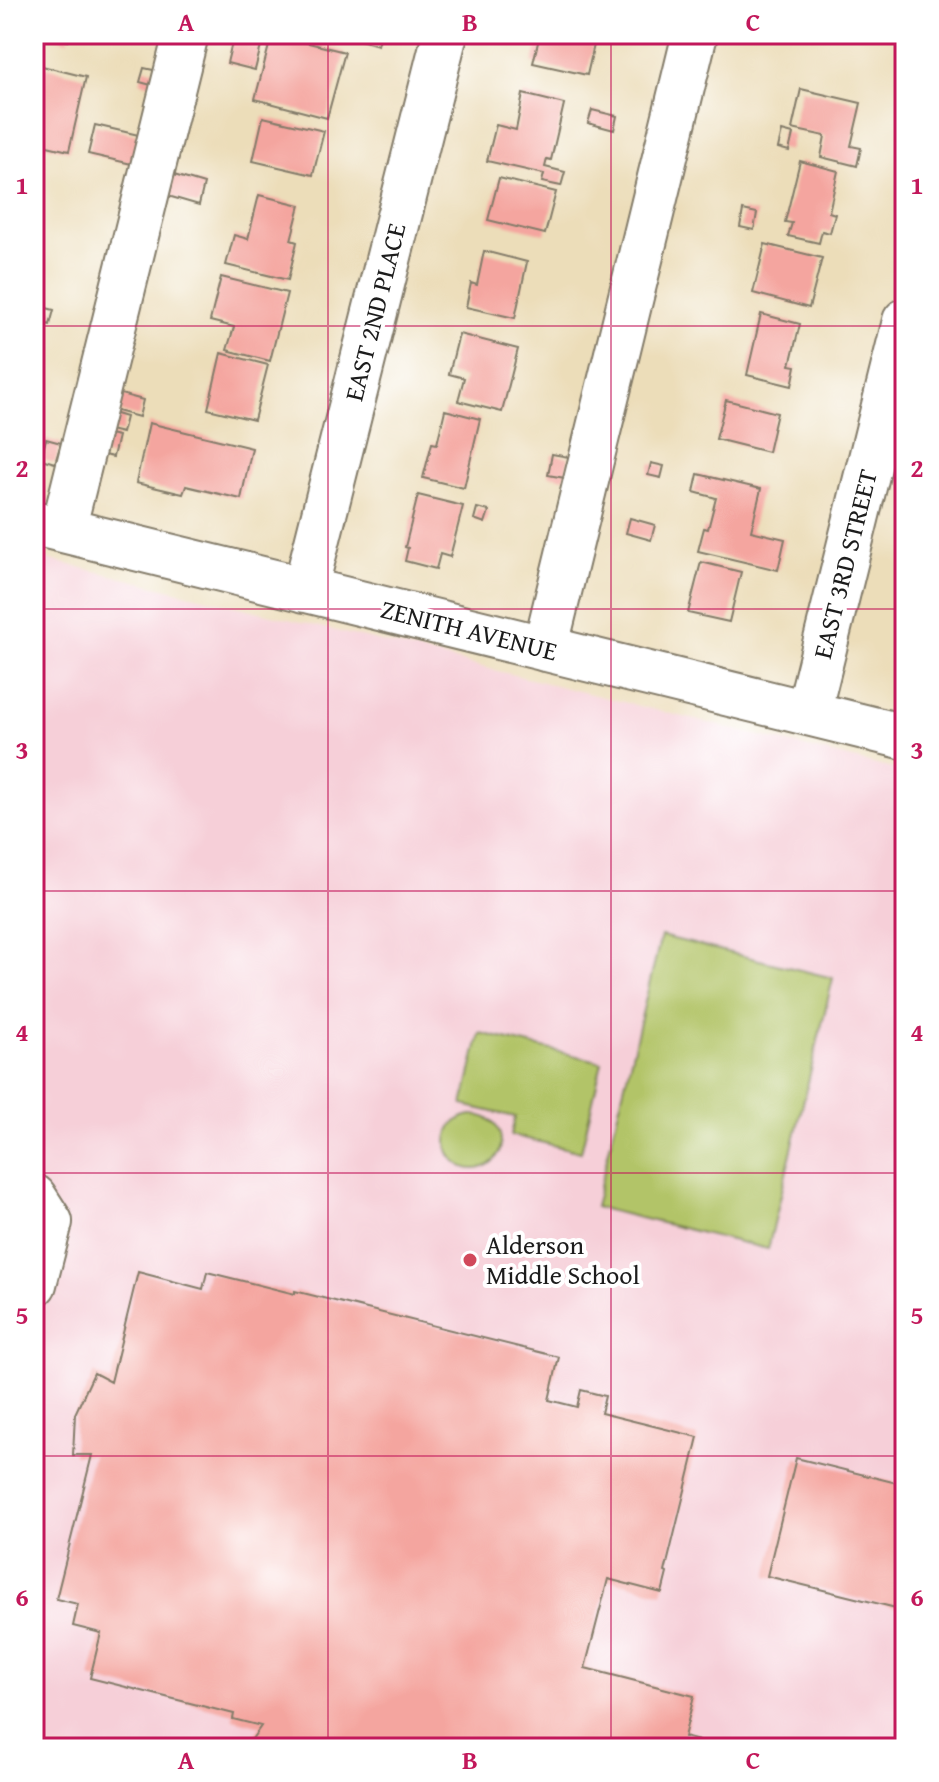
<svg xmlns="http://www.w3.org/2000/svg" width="939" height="1782" font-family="'Gentium Book Plus',serif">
<rect width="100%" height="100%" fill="#fff"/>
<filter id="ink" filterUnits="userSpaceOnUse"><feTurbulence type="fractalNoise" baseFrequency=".0125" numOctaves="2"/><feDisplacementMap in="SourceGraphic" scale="16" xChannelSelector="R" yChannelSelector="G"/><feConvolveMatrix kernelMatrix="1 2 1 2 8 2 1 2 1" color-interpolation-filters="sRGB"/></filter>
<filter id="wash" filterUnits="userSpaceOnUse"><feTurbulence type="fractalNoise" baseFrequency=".006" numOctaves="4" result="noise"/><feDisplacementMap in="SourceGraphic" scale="32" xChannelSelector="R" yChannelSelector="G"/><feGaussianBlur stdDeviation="1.8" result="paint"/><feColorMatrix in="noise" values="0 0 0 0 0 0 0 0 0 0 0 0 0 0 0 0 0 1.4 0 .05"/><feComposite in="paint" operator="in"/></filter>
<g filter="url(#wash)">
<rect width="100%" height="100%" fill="#ecddb9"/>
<!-- built -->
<path fill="#f6cfd8" d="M34,556L905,772V1748H34Z"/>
<!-- green -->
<path fill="#b2c468" stroke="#677042" stroke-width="2" d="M661,936L833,978L768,1249L595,1207Z
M480,1033L602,1062L581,1152L511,1135L515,1117L463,1105Z
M447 1142a27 27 0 1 1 54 0a27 27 0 1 1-54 0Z"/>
<g id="blocks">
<!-- building -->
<path fill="#f4a59f" d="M43,34H69L68,41Z
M234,34H264L255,70L227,63Z
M272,34L345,52L327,118L255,99Z
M351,34H381L378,45L350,37Z
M540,34L596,36L587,75L533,63Z
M34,64L86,77L69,151L34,143Z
M144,68L158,71L155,86L140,82Z
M801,89L861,103L851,146L861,148L857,166L821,157L825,136L792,129Z
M523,94L564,104L551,160L547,159L545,167L565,172L561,186L542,182L544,174L487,161L496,125L516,130Z
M592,110L617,116L614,130L588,123Z
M263,117L324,131L313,175L253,161Z
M95,125L143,136L136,165L88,154Z
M782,131L793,134L789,151L778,148Z
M800,161L838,171L829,212L835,214L830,233L822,231L819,243L788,236L792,223L785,222Z
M174,175L204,184L199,205L168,196Z
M499,178L556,192L545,234L488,220Z
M259,195L300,205L291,240L297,242L288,280L226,265L234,235L248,239Z
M743,210L757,213L754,230L740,227Z
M765,244L822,258L809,308L753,293Z
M484,251L527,262L515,318L466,307L471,283L477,285Z
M221,277L287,293L270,361L227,350L234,327L210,321Z
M35,305L54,310L50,325L34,320Z
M761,314L800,324L790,365L796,366L792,386L747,375Z
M459,334L518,349L502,412L458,401L464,378L449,374Z
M221,353L268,365L254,420L208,409Z
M117,393L143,400L139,417L113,410Z
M726,400L777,413L768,452L716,439Z
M445,410L480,419L464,488L423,478L432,443L437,444Z
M109,412L126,417L122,433L105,429Z
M149,423L252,448L241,499L186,486L183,494L136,483Z
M104,433L118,436L113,457L99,454Z
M46,439L61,443L55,463L41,459Z
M552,454L569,457L565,478L548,475Z
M651,463L664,466L661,478L648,475Z
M698,474L761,489L751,531L785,539L778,570L698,551L704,528L708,529L716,498L694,492Z
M418,495L463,506L450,557L440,554L436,569L405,561L408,548L405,547Z
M477,508L489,511L485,523L474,519Z
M630,518L655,525L651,540L626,533Z
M701,562L741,572L729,622L688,613Z
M138,1272L203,1289L207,1272L295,1294V1291L559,1357L549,1400L577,1407L581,1390L605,1396L601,1413L698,1437L665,1572L667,1573L662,1593L608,1579L585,1668L694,1696L684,1737L699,1741L697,1748H352L331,1743V1748H258L250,1742L261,1726L233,1719L234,1714L90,1678L101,1633L73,1626L78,1604L56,1599L92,1455H73L75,1414L94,1373L111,1382Z
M796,1458L905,1485V1569L896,1608L767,1576Z"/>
</g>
</g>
<g filter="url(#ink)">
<use href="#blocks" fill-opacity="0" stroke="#847c6a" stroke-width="2"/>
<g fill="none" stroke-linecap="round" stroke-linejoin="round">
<!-- minor casing -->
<g stroke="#847c6a" stroke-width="48">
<path id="minor" d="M34,523L905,737
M63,530L186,34
M305,590L445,34
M545,649L695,34
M808,713L905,321
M34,1197L50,1222L34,1284"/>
</g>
<!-- minor -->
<use href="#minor" stroke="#fff" stroke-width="44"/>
</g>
</g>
<!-- grid -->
<path fill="none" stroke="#c2185b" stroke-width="2" stroke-opacity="0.55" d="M328,34V1748M611,34V1748M34,326H905M34,609H905M34,891H905M34,1173H905M34,1456H905"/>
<!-- markers -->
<circle fill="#d1495b" stroke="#fff" stroke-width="3" cx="470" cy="1260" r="8"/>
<g text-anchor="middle" stroke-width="8" stroke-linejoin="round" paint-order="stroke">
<!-- street labels -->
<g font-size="26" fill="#1c1c1c" stroke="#fff">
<text transform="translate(375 312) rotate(-76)" y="9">EAST 2ND PLACE</text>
<text transform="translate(845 564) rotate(-76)" y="9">EAST 3RD STREET</text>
<text transform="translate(469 630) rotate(14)" y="9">ZENITH AVENUE</text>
</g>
<!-- poi labels -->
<g font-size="26" fill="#1c1c1c" stroke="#fff" text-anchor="start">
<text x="486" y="1254">Alderson<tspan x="486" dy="30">Middle School</tspan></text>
</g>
</g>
<!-- margin -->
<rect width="939" height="1782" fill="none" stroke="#fff" stroke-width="88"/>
<rect x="44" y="44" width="851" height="1694" fill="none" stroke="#c2185b" stroke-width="3"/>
<g font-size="26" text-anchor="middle" font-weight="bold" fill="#c2185b">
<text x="186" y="31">A</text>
<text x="470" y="31">B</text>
<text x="753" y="31">C</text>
<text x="22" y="194">1</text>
<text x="917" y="194">1</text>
<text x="22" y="477">2</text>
<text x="917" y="477">2</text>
<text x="22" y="759">3</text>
<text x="917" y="759">3</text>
<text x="22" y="1041">4</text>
<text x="917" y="1041">4</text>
<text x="22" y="1324">5</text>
<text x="917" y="1324">5</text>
<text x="22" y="1606">6</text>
<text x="917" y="1606">6</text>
<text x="186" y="1769">A</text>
<text x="470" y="1769">B</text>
<text x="753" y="1769">C</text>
</g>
</svg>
